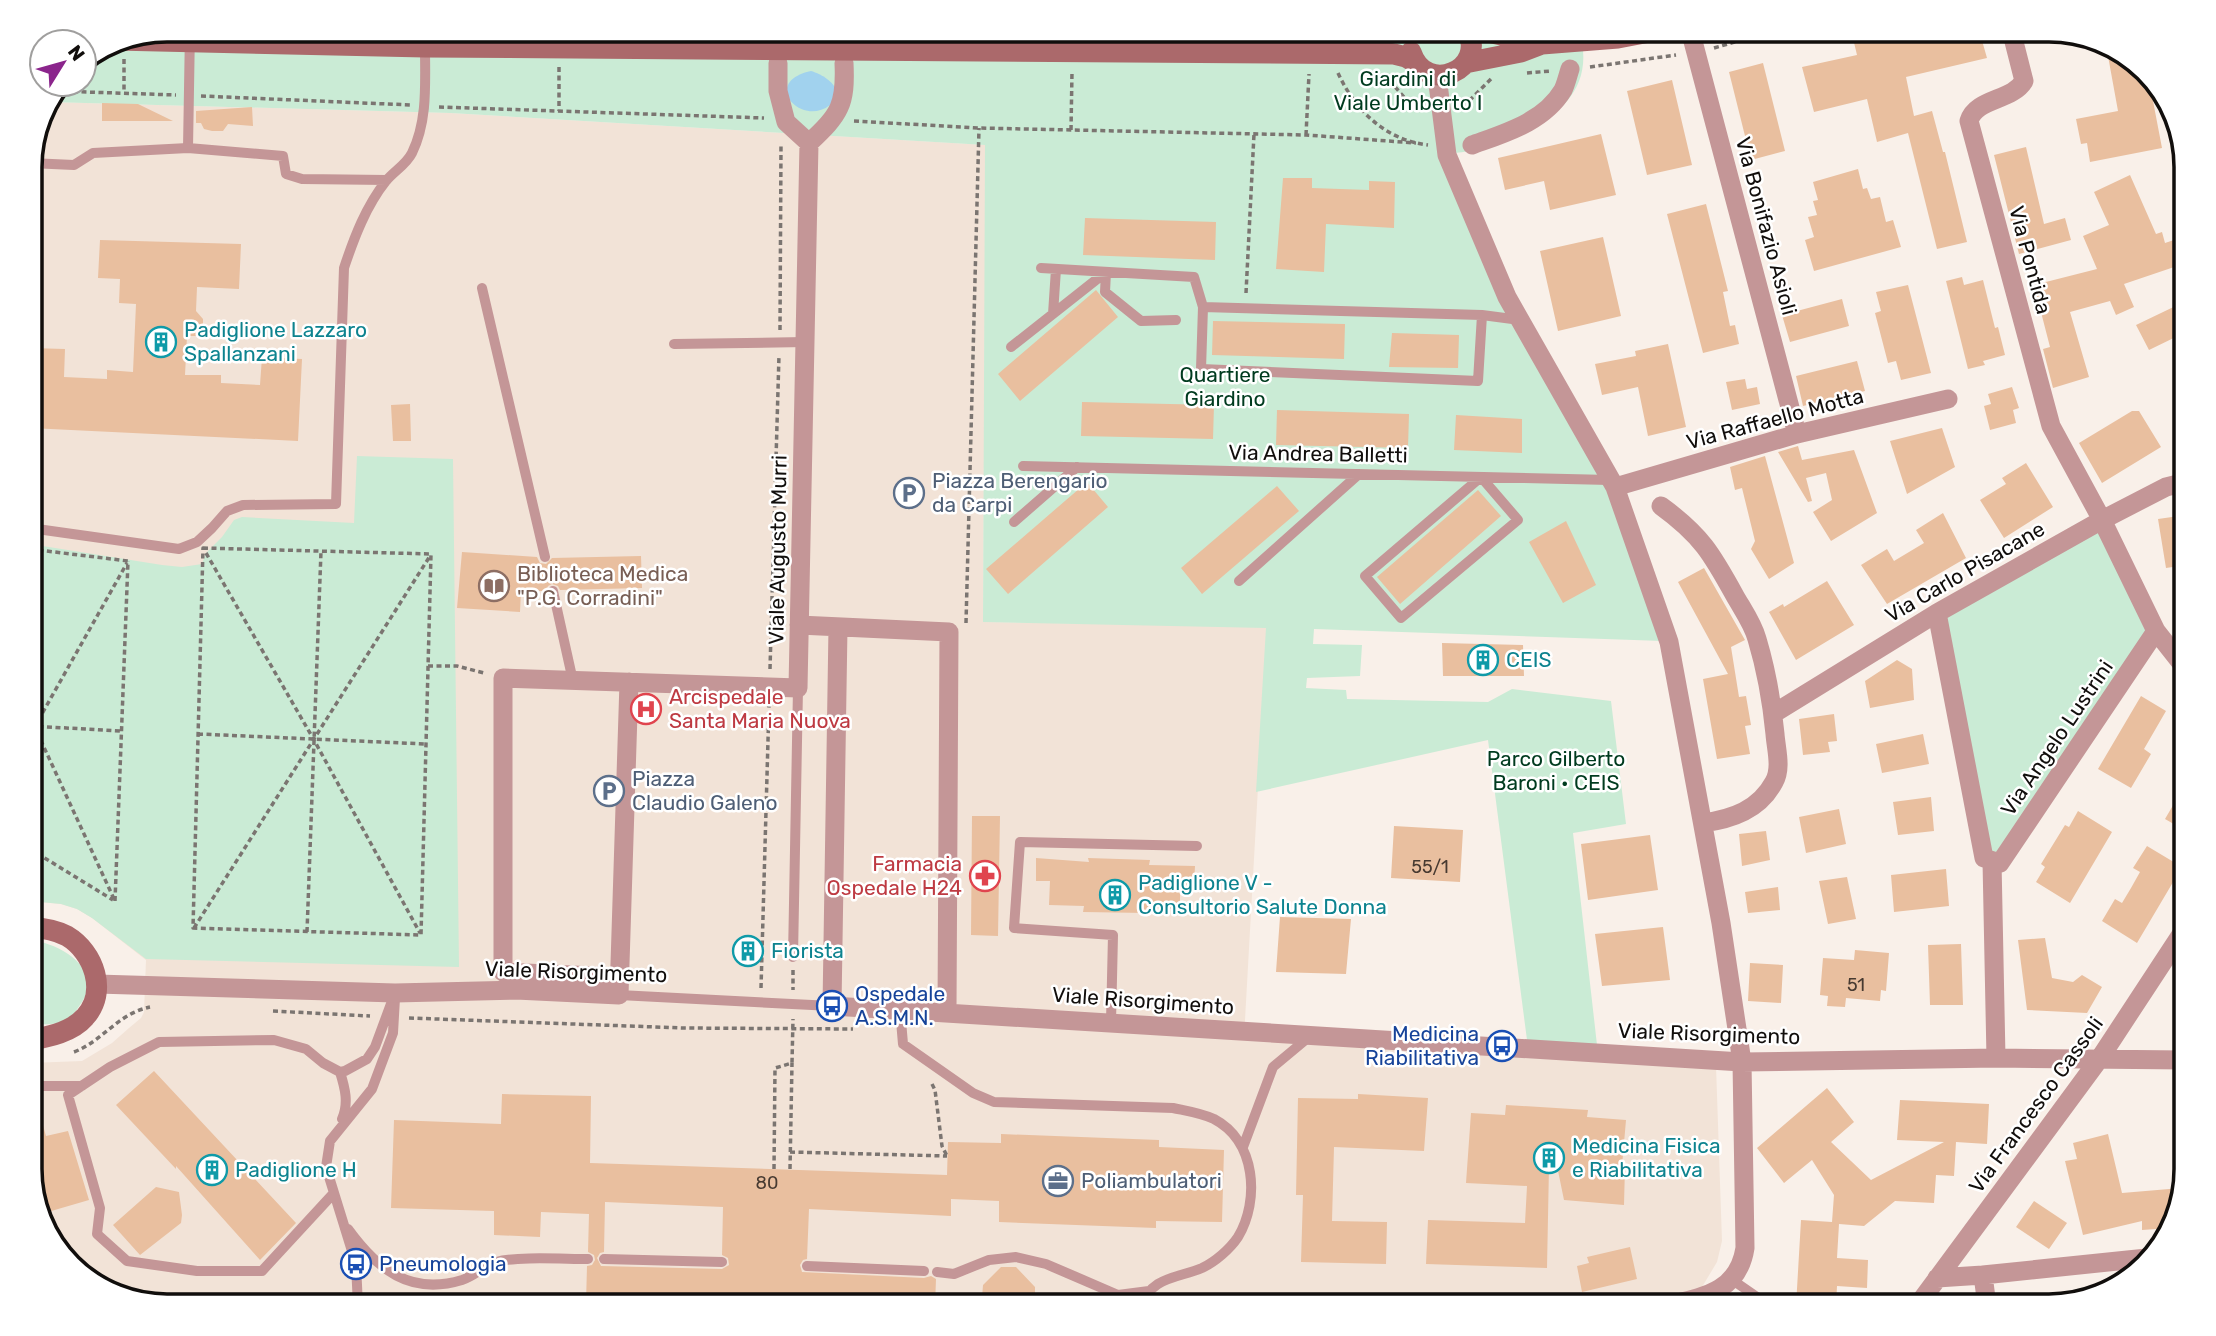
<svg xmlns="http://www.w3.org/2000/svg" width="2216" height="1336" font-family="Rubik,sans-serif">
<rect width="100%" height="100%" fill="#f9f0e9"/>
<!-- built -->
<path fill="#f2e3d7" d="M49,102L450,113L986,145L983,622L1267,626L1244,1038L1716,1066L1722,1241L1717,1262L1699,1292L1635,1306H167L98,1288L48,1238L30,1177V1063L82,1061L112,1043L129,1028L141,1018L144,1012L146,960L92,918L77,909L61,904L30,901V159L40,114Z"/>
<!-- green -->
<path fill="#caebd5" d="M167,30H1579C1595,83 1565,113 1519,135C1512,138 1503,144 1495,146C1478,151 1459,152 1441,155L1609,488L1663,641L1314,629L1313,644L1362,645L1360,676L1307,678L1306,688L1346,690L1347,699L1488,702L1512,689L1611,701L1626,824L1573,833L1597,1045L1527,1040L1488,740L1256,792L1266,628L983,622L985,145L450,113L49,102L61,84H84V61L115,40Z
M357,456L453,459L459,967L146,959L92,918L77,909L61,904L30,901V544L162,565L182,567L202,564L206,553L222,537L234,520L242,517L354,523Z
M2102,520L2156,631L2000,863L1984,858L1937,613Z
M30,940C59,943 104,968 82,1002C78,1008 73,1016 68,1019C57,1026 42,1024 30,1024Z"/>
<!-- water -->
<path fill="#a1d2ee" d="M811,71C825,75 848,90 830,105C801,128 760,82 811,71Z"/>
<!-- building -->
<path fill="#e9bf9f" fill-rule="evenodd" d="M1851,30H1894L1895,33L1909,30H1979L1987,58L1906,77L1914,116L1932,111L1943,152H1945L1967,242L1937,249L1908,133L1877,142L1867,99L1814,112L1802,67L1857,55Z
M2106,45L2118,48L2149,80L2162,148L2090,162L2087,143L2081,144L2076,119L2118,111Z
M1763,63L1785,151L1751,160L1729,72Z
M1672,80L1692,165L1647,175L1627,91Z
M102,103L138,104L173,121H102Z
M252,107L253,126L228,124L223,131H212L204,129L201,123H196V111Z
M1601,134L1616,195L1550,210L1544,181L1505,190L1498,158Z
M2026,147L2044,224L2065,218L2071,240L2019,254L1994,155Z
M1858,169L1863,189L1867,188L1871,199L1880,197L1886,222L1893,220L1901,247L1814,271L1805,240L1814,237L1808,217L1817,215L1813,201L1818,200L1813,182Z
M2130,175L2156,234L2162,232L2165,243L2186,236V263L2124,284L2134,307L2116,315L2110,301L2070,312L2089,377L2053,388L2043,349L2050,347L2034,285L2097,269L2083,236L2109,225L2094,192Z
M1283,178H1312V188L1369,190V181L1395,182L1394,228L1326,224L1324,272L1276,269Z
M1706,204L1728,291L1723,292L1730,326L1735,325L1739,344L1703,353L1667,214Z
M1085,218L1216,222L1215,260L1083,255Z
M1603,237L1621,316L1558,331L1540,251Z
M100,240L241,244L239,289L197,287L196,311L203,319V331L199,336H187L185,375H221V383L260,385L262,357L302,359L298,441L30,428V348L65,349L64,377L107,379V370L133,372L136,304L119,303L120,279L98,278Z
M1962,277L1964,285L1983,280L1995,328L1998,327L2005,355L1983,361L1985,365L1968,369L1946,281Z
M1908,285L1931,373L1901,380L1896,361L1888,363L1875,313L1881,311L1876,292Z
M1096,290L1118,317L1020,401L998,374Z
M1842,299L1849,326L1790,342L1782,315Z
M2186,301V332L2149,350L2136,325Z
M1213,321L1345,324L1344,359L1212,355Z
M1392,333L1459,335L1458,368L1389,367Z
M1668,344L1686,427L1648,436L1638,387L1602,395L1595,364L1636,356L1635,351Z
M1857,361L1865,391L1803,406L1796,376Z
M1745,379L1747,389L1757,387L1760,404L1732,410L1726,382Z
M2012,387L2019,408L2013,410L2016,423L1990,430L1984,406L1991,404L1988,394Z
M1082,402L1214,405L1213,439L1081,436Z
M410,404L411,441H393L391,405Z
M1277,410L1409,414L1408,448L1276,445Z
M2132,411H2139L2161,447L2102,483L2079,443Z
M1456,415L1522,419V453L1454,450Z
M1942,428L1955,467L1907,494L1890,441Z
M1798,446L1802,460L1854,450L1877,513L1831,541L1813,512L1832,500L1826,473L1806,478L1812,501L1808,502L1778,452Z
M1765,456L1794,563L1769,579L1751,549L1755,541L1742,488L1735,490L1730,467Z
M2026,463L2053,507L2004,538L1980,500L2006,484L2002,478Z
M1087,482L1108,507L1008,594L986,569Z
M1277,486L1299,511L1202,594L1181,568Z
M1478,490L1501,516L1400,604L1377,577Z
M1943,513L1966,558L1887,604L1861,565L1887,549L1894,561L1924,543L1916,530Z
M2186,515V565L2166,568L2158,519Z
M1566,521L1596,585L1563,603L1529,542Z
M462,552L537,557L540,563L546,564L552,558L641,556L642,588L560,590L558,586L552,584L548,586L546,591H521L520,612L457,608Z
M1704,568L1745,640L1731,647L1739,697L1746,696L1751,725L1745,726L1750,754L1717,759L1703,679L1728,674L1678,582Z
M1827,581L1854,625L1796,660L1769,612L1783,604L1784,607Z
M1442,643L1523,645L1524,676H1443Z
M1897,660L1912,669L1914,700L1870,708L1865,681Z
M2141,696L2166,711L2144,749L2151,754L2131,788L2098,769Z
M1834,714L1837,741L1828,742L1830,752L1803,755L1799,719Z
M1923,734L1929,764L1882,773L1876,744Z
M2186,783V831L2165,819Z
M1931,797L1934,831L1898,835L1893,802Z
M1839,809L1846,844L1806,853L1799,817Z
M2078,811L2112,832L2070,903L2036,882L2045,867L2041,864L2065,825L2069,827Z
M972,816H1000L998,936L971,935Z
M1394,826L1463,830L1460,882L1391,878Z
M1766,831L1770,860L1742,866L1739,834Z
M1650,835L1658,890L1588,900L1581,844Z
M2147,846L2182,867L2137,943L2102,921L2115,899L2122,903L2131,888L2140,872L2133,868Z
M1036,858L1089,862L1088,858L1150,860L1149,865L1195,866L1194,885L1180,884V909L1147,908L1146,913L1083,912L1084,906L1049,905L1050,881H1036Z
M1946,869L1949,906L1894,912L1891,875Z
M1847,877L1856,919L1828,924L1819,881Z
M1778,887L1780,910L1748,913L1745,892Z
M1280,917L1351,919L1346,974L1276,972Z
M1663,927L1670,980L1602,986L1595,934Z
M2045,938L2052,978L2073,982L2082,975L2102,987L2087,1013L2027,1010L2018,940Z
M1961,944L1963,1005H1930L1928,945Z
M1855,950L1889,953L1886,991L1881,990L1880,1001L1846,998L1845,1007L1827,1006L1828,996L1820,995L1823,958L1854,960Z
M1750,963L1783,965L1781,1003L1748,1001Z
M154,1071L296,1223L260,1260L176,1166V1169L116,1105Z
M1827,1088L1854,1122L1831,1142L1871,1180L1944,1142L1897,1140L1900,1100L1989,1104L1987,1144L1956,1142L1954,1176L1936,1175L1934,1203L1895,1201L1864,1226L1839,1224L1837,1258L1868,1260L1867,1288L1837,1286L1836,1306H1796L1801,1220L1832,1222L1834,1195L1812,1160L1784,1183L1757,1148Z
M502,1094L591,1096L590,1163L947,1175L948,1142L1001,1143V1134L1159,1140V1147L1224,1150L1222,1222L1156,1221V1228L999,1222V1201L951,1199V1216L809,1209L807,1259L803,1260L800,1265L802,1272L924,1278L931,1276L936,1279L935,1306H708L586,1303L587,1266L592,1265L595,1260L594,1255L588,1252L589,1214L541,1212L540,1237L494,1235V1211L391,1208L394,1120L501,1124ZM605,1202L723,1207L722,1255L728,1258L729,1265L722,1269L601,1266L597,1258L600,1253L604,1252Z
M1358,1094L1428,1098L1424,1151L1334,1147L1332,1221L1387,1222L1386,1264L1301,1262L1303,1195H1296L1298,1098L1358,1099Z
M35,1097L46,1136L68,1131L89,1200L41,1214L30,1177V1098Z
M1506,1105L1588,1110L1587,1117L1626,1120L1622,1166H1625L1624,1205L1564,1200L1557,1166H1549L1547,1268L1426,1264L1428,1220L1525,1223L1527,1186L1466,1183L1471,1113L1505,1115Z
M2108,1134L2122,1193L2181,1188L2170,1228L2142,1230V1221L2083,1235L2065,1161L2077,1159L2073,1143Z
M156,1187L179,1192L182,1215L181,1223L140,1255L113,1225Z
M2034,1201L2067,1223L2049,1249L2016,1227Z
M1630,1247L1637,1279L1582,1292L1577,1266L1589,1263L1587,1257Z
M1001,1267H1016L1035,1287V1299L1027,1306H989L982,1298L983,1285Z"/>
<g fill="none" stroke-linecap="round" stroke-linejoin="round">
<!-- path -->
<path stroke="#7b7571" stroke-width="3.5" stroke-dasharray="5 3.5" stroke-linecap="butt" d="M1903,30V31
M1714,48L1776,30
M89,57H103
M124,59V93
M559,67V111
M1590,67L1676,55
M1338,73C1355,110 1385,140 1428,145
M1527,73L1551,71
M1384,74L1403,96L1422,107
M56,91L176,95
M201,96L411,105
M1461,103L1471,99L1492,78
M439,107L764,118
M854,121L979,128L1306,135L1416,143
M1071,130L1072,72
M1306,135L1309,74
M1246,293L1254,134
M780,330L781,145
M203,548L431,554L421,935L193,928Z
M30,549L128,561
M206,553L314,740L420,933
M966,623L979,128
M428,666H457L484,673
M770,669L779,355
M30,717L114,899
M30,726L121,731
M198,734L426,744
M30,735L127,563
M30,849L113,900
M115,901L128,561
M194,928L430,556
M307,932L321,551
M793,970V990
M761,988L769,705
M273,1011L370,1016
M409,1018L683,1028L853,1029
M74,1052C103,1041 117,1014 150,1007
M932,1084L935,1090L942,1146L947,1156
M790,1152L947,1156
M774,1169L775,1068L792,1063L793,1019
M790,1169L792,1063"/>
<!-- lane -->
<path stroke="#c49697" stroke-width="10" d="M188,148L283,156L286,174L302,179L387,180
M30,163L74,165L93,153L188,148L190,30
M1041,268L1194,277L1203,307L1482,315L1520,320
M1106,272L1105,292L1141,321L1176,320
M482,288L545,557
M1203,307L1201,369L1478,381L1482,315
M1053,314L1056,269
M674,344L805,342
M1011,347L1106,272
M1023,466L1610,480
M1481,477L1518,520L1401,618L1365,576Z
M1014,522L1077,467
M30,528L179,549L197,542L212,528L227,511L243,505L336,504L344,268C354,238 366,206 386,181C394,171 406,165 412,153C428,120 425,83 425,47
M1239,581L1359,474
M553,591L573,681
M793,957L798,688
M619,995L832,1006
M900,1009L903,1044L973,1093L994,1102L1173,1108C1187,1111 1201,1113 1214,1119C1256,1141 1260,1200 1238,1237C1230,1249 1215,1262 1202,1268C1179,1278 1149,1277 1143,1306
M1111,1022L1113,935L1014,928L1020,842L1197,846
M340,1072C345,1088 349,1103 342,1119
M30,1086H82
M1243,1147L1273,1067L1309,1037
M333,1194L262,1271H197L127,1261L97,1234L100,1208L68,1095L110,1067L159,1042L274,1040L306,1049L323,1063L340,1072L345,1071L367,1059L375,1047L395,993
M348,1229C377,1269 410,1296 462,1280C474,1276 484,1266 496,1262C519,1256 562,1259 588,1259
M604,1259L722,1262
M807,1266L924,1271
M937,1272L954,1274L989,1260L1016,1257L1046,1264L1118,1295L1149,1291
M1731,1279L1770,1306
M358,1306L356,1264L326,1167L330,1141L372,1089L393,1033L395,998"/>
<!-- street -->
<path stroke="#c49697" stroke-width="19" d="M1690,30L1797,434
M2011,30L2024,81C2012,101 1976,98 1969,121L2051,426L2102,520L2156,631L2186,669
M778,63V91L786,122L809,143
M1437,76L1447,155L1507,297L1615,487L1669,642L1721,923L1742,1062L1745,1248C1738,1293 1702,1297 1664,1306
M1472,145C1505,133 1544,122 1563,90C1566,84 1568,75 1570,69
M1615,487L1797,434L1948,399
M1661,506C1701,535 1712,554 1735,596C1743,610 1753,624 1757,639C1766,669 1772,703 1775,734C1776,749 1782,768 1774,782C1759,810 1732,819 1703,823
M1937,613L1984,858L2000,863L2156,631
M799,625L949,632L947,1011
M838,627L832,1006L1742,1062L1996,1058L2186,1060
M1773,714L1937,613L2102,520L2166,487L2186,482
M1992,861L1996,1058
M619,977L503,972V678L798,688L809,143C840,114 846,105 844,63
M97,984L395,993L516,990L619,995L629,682
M1983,1275L1987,1306
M1937,1278L1983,1275L2147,1258
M1917,1306L2100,1058L2186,927"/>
<!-- secondary -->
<path stroke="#ab696b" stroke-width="21" d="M1037,30L1392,33L1409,30
M1479,30L1542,44
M115,40L425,47L1394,54L1406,57L1416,63
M1411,52C1426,97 1488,69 1467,30
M1465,63L1521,52L1542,44L1618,38L1660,30
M30,927C43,928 56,930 67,936C94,952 108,992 85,1017C72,1032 49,1037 30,1040"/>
</g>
<!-- icons -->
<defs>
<g id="building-ring" transform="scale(1.575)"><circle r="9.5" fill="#fff" stroke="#0f9aa8" stroke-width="1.5"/><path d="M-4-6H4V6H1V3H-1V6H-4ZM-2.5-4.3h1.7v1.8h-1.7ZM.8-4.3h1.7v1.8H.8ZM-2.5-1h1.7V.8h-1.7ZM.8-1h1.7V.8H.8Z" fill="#0f9aa8"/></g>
<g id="parking-ring" transform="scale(1.575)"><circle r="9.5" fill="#fff" stroke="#5c6f8a" stroke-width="1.5"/><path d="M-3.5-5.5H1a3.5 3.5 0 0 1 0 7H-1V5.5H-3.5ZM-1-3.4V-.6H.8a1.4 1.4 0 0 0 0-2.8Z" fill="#5c6f8a"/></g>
<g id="library-ring" transform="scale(1.575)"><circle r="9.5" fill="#fff" stroke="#8d6e63" stroke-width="1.5"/><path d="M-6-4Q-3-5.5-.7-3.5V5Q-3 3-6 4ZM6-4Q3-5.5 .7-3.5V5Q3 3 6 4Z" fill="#8d6e63"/></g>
<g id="hospital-ring" transform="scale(1.575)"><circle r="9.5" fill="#fff" stroke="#e0444e" stroke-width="1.5"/><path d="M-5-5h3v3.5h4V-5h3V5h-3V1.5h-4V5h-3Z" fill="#e0444e"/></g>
<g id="pharmacy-ring" transform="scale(1.575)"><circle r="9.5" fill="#fff" stroke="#e0444e" stroke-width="1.5"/><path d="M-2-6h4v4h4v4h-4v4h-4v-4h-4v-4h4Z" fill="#e0444e"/></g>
<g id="bus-ring" transform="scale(1.575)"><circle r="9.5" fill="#fff" stroke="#1a4fb4" stroke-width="1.5"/><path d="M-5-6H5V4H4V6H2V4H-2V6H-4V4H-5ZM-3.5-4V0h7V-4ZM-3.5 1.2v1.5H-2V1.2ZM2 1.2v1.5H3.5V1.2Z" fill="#1a4fb4"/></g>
<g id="office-ring" transform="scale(1.575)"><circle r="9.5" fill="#fff" stroke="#5c6f8a" stroke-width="1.5"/><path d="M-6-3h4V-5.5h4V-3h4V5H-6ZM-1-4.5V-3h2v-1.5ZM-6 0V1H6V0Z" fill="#5c6f8a"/></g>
</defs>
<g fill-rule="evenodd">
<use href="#building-ring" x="161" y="342"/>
<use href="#parking-ring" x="909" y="493"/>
<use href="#library-ring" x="494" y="586"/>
<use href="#building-ring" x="1483" y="660"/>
<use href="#hospital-ring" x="646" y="709"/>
<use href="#parking-ring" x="609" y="791"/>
<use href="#pharmacy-ring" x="985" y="876"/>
<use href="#building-ring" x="1115" y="895"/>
<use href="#building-ring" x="748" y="951"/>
<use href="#bus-ring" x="832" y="1006"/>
<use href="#bus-ring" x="1502" y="1046"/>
<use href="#building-ring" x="1549" y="1158"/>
<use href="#building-ring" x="212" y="1170"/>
<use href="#office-ring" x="1058" y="1181"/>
<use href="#bus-ring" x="356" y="1264"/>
</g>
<g text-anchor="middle" stroke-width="5" stroke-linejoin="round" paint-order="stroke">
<!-- number labels -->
<g font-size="18" fill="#473a31">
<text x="1430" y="873">55/1</text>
<text x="1856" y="991">51</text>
<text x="767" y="1189">80</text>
</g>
<!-- park labels -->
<g font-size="21" fill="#003b1f" stroke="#fff">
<text x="1408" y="86">Giardini di<tspan x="1408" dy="24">Viale Umberto I</tspan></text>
<text x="1225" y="382">Quartiere<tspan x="1225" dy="24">Giardino</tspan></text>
<text x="1556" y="766">Parco Gilberto<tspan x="1556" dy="24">Baroni • CEIS</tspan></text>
</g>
<!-- street labels -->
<g font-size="21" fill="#110e0c" stroke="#fff">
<text transform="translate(1766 226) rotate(75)" y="7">Via Bonifazio Asioli</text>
<text transform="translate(2030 260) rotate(75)" y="7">Via Pontida</text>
<text transform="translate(1775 419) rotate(-15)" y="7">Via Raffaello Motta</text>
<text transform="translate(1318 454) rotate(1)" y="7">Via Andrea Balletti</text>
<text transform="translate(778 550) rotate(-89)" y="7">Viale Augusto Murri</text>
<text transform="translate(1965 572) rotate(-30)" y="7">Via Carlo Pisacane</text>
<text transform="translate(2057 738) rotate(-56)" y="7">Via Angelo Lustrini</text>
<text transform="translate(576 972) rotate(2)" y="7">Viale Risorgimento</text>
<text transform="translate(1143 1001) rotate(4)" y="7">Viale Risorgimento</text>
<text transform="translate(1709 1034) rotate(2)" y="7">Viale Risorgimento</text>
<text transform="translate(2036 1105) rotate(-54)" y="7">Via Francesco Cassoli</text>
</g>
<!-- culture labels -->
<g font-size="21" fill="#0d838f" stroke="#fff" text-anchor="start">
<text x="184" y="337">Padiglione Lazzaro<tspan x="184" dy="24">Spallanzani</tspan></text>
<text x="1506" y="667">CEIS</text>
<text x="1138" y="890">Padiglione V -<tspan x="1138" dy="24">Consultorio Salute Donna</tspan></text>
<text x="771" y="958">Fiorista</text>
<text x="1572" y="1153">Medicina Fisica<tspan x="1572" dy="24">e Riabilitativa</tspan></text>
<text x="235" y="1177">Padiglione H</text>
</g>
<!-- service labels -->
<g font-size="21" fill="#4e5e75" stroke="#fff" text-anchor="start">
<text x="932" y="488">Piazza Berengario<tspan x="932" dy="24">da Carpi</tspan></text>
<text x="632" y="786">Piazza<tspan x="632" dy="24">Claudio Galeno</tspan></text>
<text x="1081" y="1188">Poliambulatori</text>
</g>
<!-- education labels -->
<g font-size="21" fill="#785e54" stroke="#fff" text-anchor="start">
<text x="517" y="581">Biblioteca Medica<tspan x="517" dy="24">"P.G. Corradini"</tspan></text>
</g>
<!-- health labels -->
<g font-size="21" fill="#be3a42" stroke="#fff" text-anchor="start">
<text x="669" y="704">Arcispedale<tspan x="669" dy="24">Santa Maria Nuova</tspan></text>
<text x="962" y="871" text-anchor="end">Farmacia<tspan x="962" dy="24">Ospedale H24</tspan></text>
</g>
<!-- transit labels -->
<g font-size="21" fill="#164399" stroke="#fff" text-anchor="start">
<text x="855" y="1001">Ospedale<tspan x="855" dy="24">A.S.M.N.</tspan></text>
<text x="1479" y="1041" text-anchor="end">Medicina<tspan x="1479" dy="24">Riabilitativa</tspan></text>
<text x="379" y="1271">Pneumologia</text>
</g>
</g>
<!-- crop -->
<path d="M0 0H2216V1336H0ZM167 42H2049A125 125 0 0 1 2174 167V1169A125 125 0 0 1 2049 1294H167A125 125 0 0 1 42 1169V167A125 125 0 0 1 167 42Z" fill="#fff" fill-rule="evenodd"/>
<path fill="none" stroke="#110e0c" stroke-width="3.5" d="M167 42H2049A125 125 0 0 1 2174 167V1169A125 125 0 0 1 2049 1294H167A125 125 0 0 1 42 1169V167A125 125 0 0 1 167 42Z"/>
<!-- north arrow -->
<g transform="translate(63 63) rotate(53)"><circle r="33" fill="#ffffff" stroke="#a09f9e" stroke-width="2"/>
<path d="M0-5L12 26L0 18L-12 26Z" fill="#8b258c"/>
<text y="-10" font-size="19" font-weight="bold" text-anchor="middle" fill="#110e0c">N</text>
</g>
</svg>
